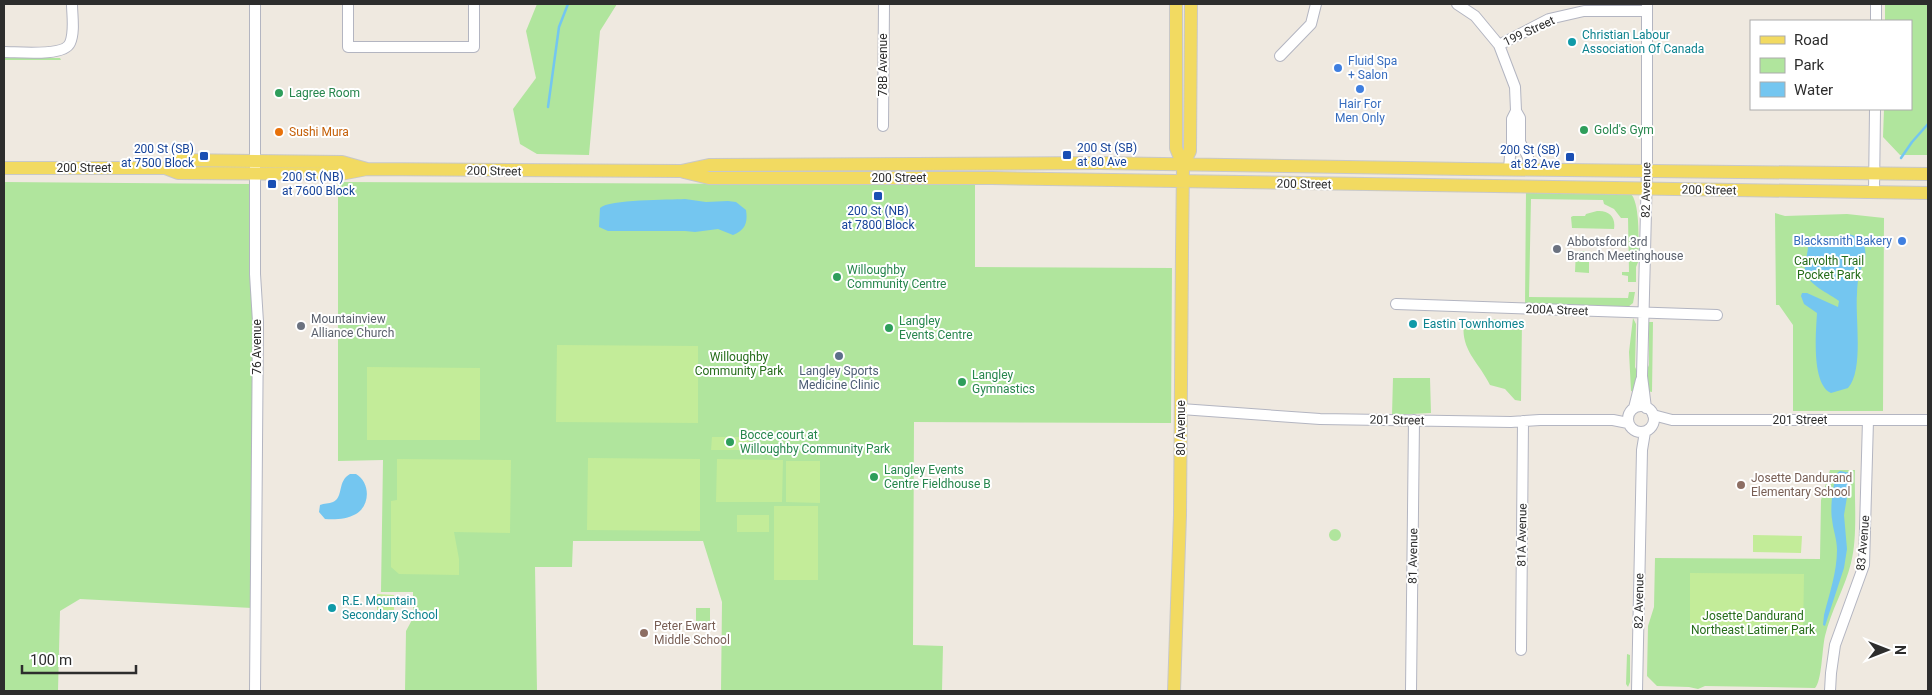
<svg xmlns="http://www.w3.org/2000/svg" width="1932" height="695" font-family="Roboto,sans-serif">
<rect width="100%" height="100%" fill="#efe9e0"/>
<!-- green -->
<path fill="#b0e59d" d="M537,4H617L600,31L589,155L537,154L520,144L513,109L536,78L526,31Z
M1885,4H1928V155H1900L1883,137L1884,109H1911V21H1885Z
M4,58H60L61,60H4Z
M4,182L249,184L250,187L251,287L253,321L252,608L80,599L60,611L58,691H4Z
M338,182L975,185V267L1172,268L1171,423L914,422L913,645L943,646L942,691H721L722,602L703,541H573L572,567H535L537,691H405L406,631L413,618V592H381L383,460L338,461Z
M1526,191L1630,193C1641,202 1638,245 1639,260L1636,267V282H1628V276L1622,275V272H1629L1628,218H1621L1614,209L1604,204L1603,200L1531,199L1529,297L1628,298L1629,292H1635L1633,303L1628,307L1525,305Z
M1597,211C1609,210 1616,217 1614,229L1572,228L1571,217L1573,216H1585L1586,214Z
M1775,213L1785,216L1847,214L1884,218L1883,411H1793V325L1779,305H1776Z
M1576,251H1589V273L1575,272Z
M1633,318L1636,324L1635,367L1638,373L1635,392L1631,391L1629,352Z
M1471,319L1522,320L1521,401L1515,400L1505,389L1490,385C1479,362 1460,350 1464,322Z
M1649,322H1653L1652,392L1647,391L1646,372L1649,365Z
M1393,378H1430L1431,413L1392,415Z
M1830,470H1855C1854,499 1858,535 1851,563C1845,588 1831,610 1825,636C1822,648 1822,681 1815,688L1705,686L1698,689L1689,687L1657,686L1647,676L1648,626L1654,607L1655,558L1820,559L1821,500Z
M1329 535a6 6 0 1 1 12 0a6 6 0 1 1-12 0Z
M696,608H710V622H696Z
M1627,654L1630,655V682L1628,687L1626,684Z"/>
<!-- pitch -->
<path fill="#c3ec99" d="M557,345L698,346V423L556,422Z
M367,367L480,368V440H367Z
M712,437H748L749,450H711Z
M588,458L700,459V531L587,530Z
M397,459L511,460L510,533L454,532L459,559V575L399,574L391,567V501L397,500Z
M717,459L783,460L782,502H716Z
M786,461H820V503L786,502Z
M774,506H818V580H774Z
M737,515H769V532H737Z
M1753,535L1802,536L1801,553L1753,552Z
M1690,573L1804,574L1803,636L1690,635Z
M377,594L394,595V617H377Z"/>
<!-- water -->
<path fill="#74c6f0" d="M685,199L706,202L728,201L736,202L746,210C748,223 745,230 733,235L718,229L695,232L685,231H608L599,227L600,208C609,199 669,200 685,199Z
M1849,234C1857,236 1864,241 1865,249C1867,261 1862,265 1859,274C1858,280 1857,287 1857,294C1855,317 1864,370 1848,388L1831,393C1811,384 1816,332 1817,313L1804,304L1801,296L1802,293H1807L1838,307L1839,301C1829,293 1807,285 1805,270C1804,263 1808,254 1808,246L1810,243L1814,241L1844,242L1846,236Z
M1840,471L1851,473L1846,490L1847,497L1844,515L1847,549L1844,568L1825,626L1823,625L1824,615C1829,595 1837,572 1837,550C1837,539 1833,530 1832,519C1830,508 1833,484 1837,473Z
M350,474H356C370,482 371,505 356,514C347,519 335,520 325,519L319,512L320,505C324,503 329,504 333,502C344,497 337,481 350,474Z"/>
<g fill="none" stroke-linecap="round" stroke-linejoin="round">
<!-- stream -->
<path stroke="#74c6f0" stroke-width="2.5" d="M548,107L559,27L568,4
M1901,158L1912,142L1928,124"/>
<!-- minor casing -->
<g stroke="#b3b5c1" stroke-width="12">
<path id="minor" d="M255,4V274L258,322L255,691
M348,4V47H474V4
M1457,4L1475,16L1499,45L1515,87L1516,111L1512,119V150L1510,156L1509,169
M1876,21V4
M1499,45L1549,19L1584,11H1647
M4,52C19,52 64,57 70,43C75,32 72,15 72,4
M1280,56L1311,24L1316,4
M1516,111L1520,118V142L1528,157L1529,169
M883,126L884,4
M1874,193L1875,109
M1396,304L1717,315
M1628 419a13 13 0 1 1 26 0a13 13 0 1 1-26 0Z
M1634,408L1641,380
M1646,408L1642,376L1647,170V4
M1181,409L1320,419L1511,422L1540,420H1613L1628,423
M1653,415L1672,420H1928
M1521,650L1523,421
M1411,691L1414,420
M1637,691L1642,450L1645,432
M1830,691L1831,673L1835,645L1864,565L1868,420"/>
</g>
<!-- major casing -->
<g stroke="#c8c8c8" stroke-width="14">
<path id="major" d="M1183,165L1190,151L1191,4
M4,168H165L178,173L341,174L367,169
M165,168L177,160L342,162L367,169L681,171L709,165L1100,163L1468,169L1928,174
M684,172L709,178H992L1928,193
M1174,691L1180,515L1182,251L1183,165L1176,148V4"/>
</g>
<!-- minor -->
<use href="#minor" stroke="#fff" stroke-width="10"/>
<!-- major -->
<use href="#major" stroke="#f2da61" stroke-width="12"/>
</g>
<!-- markers -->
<g fill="#0f9aa8" stroke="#fff" stroke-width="2">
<circle cx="1572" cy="42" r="5"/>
<circle cx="1413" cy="324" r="5"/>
<circle cx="332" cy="608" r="5"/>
</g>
<g fill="#3f7fe0" stroke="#fff" stroke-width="2">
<circle cx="1338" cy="68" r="5"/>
<circle cx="1360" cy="89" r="5"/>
<circle cx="1902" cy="241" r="5"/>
</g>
<g fill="#2e9e5b" stroke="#fff" stroke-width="2">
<circle cx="279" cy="93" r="5"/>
<circle cx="1584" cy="130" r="5"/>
<circle cx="837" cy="277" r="5"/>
<circle cx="889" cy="328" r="5"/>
<circle cx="962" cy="382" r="5"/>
<circle cx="730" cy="442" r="5"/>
<circle cx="874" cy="477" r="5"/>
</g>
<circle fill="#e8710a" stroke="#fff" stroke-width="2" cx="279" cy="132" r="5"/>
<g fill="#1a4fb4" stroke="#fff" stroke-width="2">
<rect x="1062" y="150" width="10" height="10" rx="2.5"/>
<rect x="199" y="151" width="10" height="10" rx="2.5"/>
<rect x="1565" y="152" width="10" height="10" rx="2.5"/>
<rect x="267" y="179" width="10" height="10" rx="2.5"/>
<rect x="873" y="191" width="10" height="10" rx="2.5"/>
</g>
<g fill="#6b7280" stroke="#fff" stroke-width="2">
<circle cx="1557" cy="249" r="5"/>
<circle cx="301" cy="326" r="5"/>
</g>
<circle fill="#5c6f8a" stroke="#fff" stroke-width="2" cx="839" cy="356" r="5"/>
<g fill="#8d6e63" stroke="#fff" stroke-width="2">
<circle cx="1741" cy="485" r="5"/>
<circle cx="644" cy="633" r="5"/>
</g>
<g text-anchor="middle" stroke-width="4" stroke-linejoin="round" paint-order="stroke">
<!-- street labels -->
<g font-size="12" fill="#2d2d2d" stroke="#fff">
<text transform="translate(1529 31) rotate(-25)" y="4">199 Street</text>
<text transform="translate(883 65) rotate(-90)" y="4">78B Avenue</text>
<text x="84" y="172">200 Street</text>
<text transform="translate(494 171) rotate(1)" y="4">200 Street</text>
<text x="899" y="182">200 Street</text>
<text transform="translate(1304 184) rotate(1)" y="4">200 Street</text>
<text transform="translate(1646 190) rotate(-89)" y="4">82 Avenue</text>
<text transform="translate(1709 190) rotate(1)" y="4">200 Street</text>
<text transform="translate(1557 310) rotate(2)" y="4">200A Street</text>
<text transform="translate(257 347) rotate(-90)" y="4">76 Avenue</text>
<text transform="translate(1397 420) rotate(1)" y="4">201 Street</text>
<text x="1800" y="424">201 Street</text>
<text transform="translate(1181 428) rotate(-90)" y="4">80 Avenue</text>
<text transform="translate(1522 535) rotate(-89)" y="4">81A Avenue</text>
<text transform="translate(1863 543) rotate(-85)" y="4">83 Avenue</text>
<text transform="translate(1413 556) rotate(-89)" y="4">81 Avenue</text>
<text transform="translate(1639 601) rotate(-89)" y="4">82 Avenue</text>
</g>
<!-- culture labels -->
<g font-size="12" fill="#0d838f" stroke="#fff" text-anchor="start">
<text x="1582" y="39">Christian Labour<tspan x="1582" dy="14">Association Of Canada</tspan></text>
<text x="1423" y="328">Eastin Townhomes</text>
<text x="342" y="605">R.E. Mountain<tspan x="342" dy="14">Secondary School</tspan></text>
</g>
<!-- shop labels -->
<g font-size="12" fill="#366cbe" stroke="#fff" text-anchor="start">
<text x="1348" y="65">Fluid Spa<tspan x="1348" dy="14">+ Salon</tspan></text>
<text x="1360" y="108" text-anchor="middle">Hair For<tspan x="1360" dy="14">Men Only</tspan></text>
<text x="1892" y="245" text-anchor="end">Blacksmith Bakery</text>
</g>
<!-- leisure labels -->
<g font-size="12" fill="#27864d" stroke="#fff" text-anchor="start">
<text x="289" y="97">Lagree Room</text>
<text x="1594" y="134">Gold's Gym</text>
<text x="847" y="274">Willoughby<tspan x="847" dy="14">Community Centre</tspan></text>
<text x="899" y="325">Langley<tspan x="899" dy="14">Events Centre</tspan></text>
<text x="972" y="379">Langley<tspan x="972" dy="14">Gymnastics</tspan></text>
<text x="740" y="439">Bocce court at<tspan x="740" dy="14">Willoughby Community Park</tspan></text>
<text x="884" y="474">Langley Events<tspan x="884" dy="14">Centre Fieldhouse B</tspan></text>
</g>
<!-- food labels -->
<g font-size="12" fill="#c56008" stroke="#fff" text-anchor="start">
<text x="289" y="136">Sushi Mura</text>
</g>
<!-- transit labels -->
<g font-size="12" fill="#164399" stroke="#fff" text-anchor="start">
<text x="1077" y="152">200 St (SB)<tspan x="1077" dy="14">at 80 Ave</tspan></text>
<text x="194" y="153" text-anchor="end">200 St (SB)<tspan x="194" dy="14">at 7500 Block</tspan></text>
<text x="1560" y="154" text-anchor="end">200 St (SB)<tspan x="1560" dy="14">at 82 Ave</tspan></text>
<text x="282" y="181">200 St (NB)<tspan x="282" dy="14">at 7600 Block</tspan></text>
<text x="878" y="215" text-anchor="middle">200 St (NB)<tspan x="878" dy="14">at 7800 Block</tspan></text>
</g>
<!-- worship labels -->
<g font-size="12" fill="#5b616d" stroke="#fff" text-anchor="start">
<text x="1567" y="246">Abbotsford 3rd<tspan x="1567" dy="14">Branch Meetinghouse</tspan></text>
<text x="311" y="323">Mountainview<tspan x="311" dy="14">Alliance Church</tspan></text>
</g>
<!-- park labels -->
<g font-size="12" fill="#266d1b" stroke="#fff">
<text x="1829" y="265">Carvolth Trail<tspan x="1829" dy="14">Pocket Park</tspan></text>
<text x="739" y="361">Willoughby<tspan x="739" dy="14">Community Park</tspan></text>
<text x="1753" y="620">Josette Dandurand<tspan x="1753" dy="14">Northeast Latimer Park</tspan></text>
</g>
<!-- service labels -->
<g font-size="12" fill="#4e5e75" stroke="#fff">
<text x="839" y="375">Langley Sports<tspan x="839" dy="14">Medicine Clinic</tspan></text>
</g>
<!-- education labels -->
<g font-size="12" fill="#785e54" stroke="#fff" text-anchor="start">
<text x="1751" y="482">Josette Dandurand<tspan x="1751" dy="14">Elementary School</tspan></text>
<text x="654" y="630">Peter Ewart<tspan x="654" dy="14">Middle School</tspan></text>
</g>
</g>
<!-- border -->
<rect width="1932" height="695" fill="none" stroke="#2d2d2d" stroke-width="10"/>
<!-- legend -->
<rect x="1750" y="20" width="162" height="90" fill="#ffffff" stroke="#ababab"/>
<rect x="1760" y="36" width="25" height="8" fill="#f2da61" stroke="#ababab"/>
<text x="1794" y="45" font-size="15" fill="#2d2d2d">Road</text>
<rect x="1760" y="58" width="25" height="15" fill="#b0e59d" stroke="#ababab"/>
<text x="1794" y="70" font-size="15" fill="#2d2d2d">Park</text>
<rect x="1760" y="82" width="25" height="15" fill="#74c6f0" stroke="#ababab"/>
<text x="1794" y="95" font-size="15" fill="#2d2d2d">Water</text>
<!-- north arrow -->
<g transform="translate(1887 650) rotate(90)" stroke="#ffffff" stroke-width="4" paint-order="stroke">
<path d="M0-4L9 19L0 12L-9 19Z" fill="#2d2d2d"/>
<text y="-8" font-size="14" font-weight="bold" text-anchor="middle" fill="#2d2d2d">N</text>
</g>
<!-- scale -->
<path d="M22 665v8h114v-8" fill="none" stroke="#2d2d2d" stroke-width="2.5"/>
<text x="30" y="665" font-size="15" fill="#2d2d2d" stroke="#ffffff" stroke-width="4" paint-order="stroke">100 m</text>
</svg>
